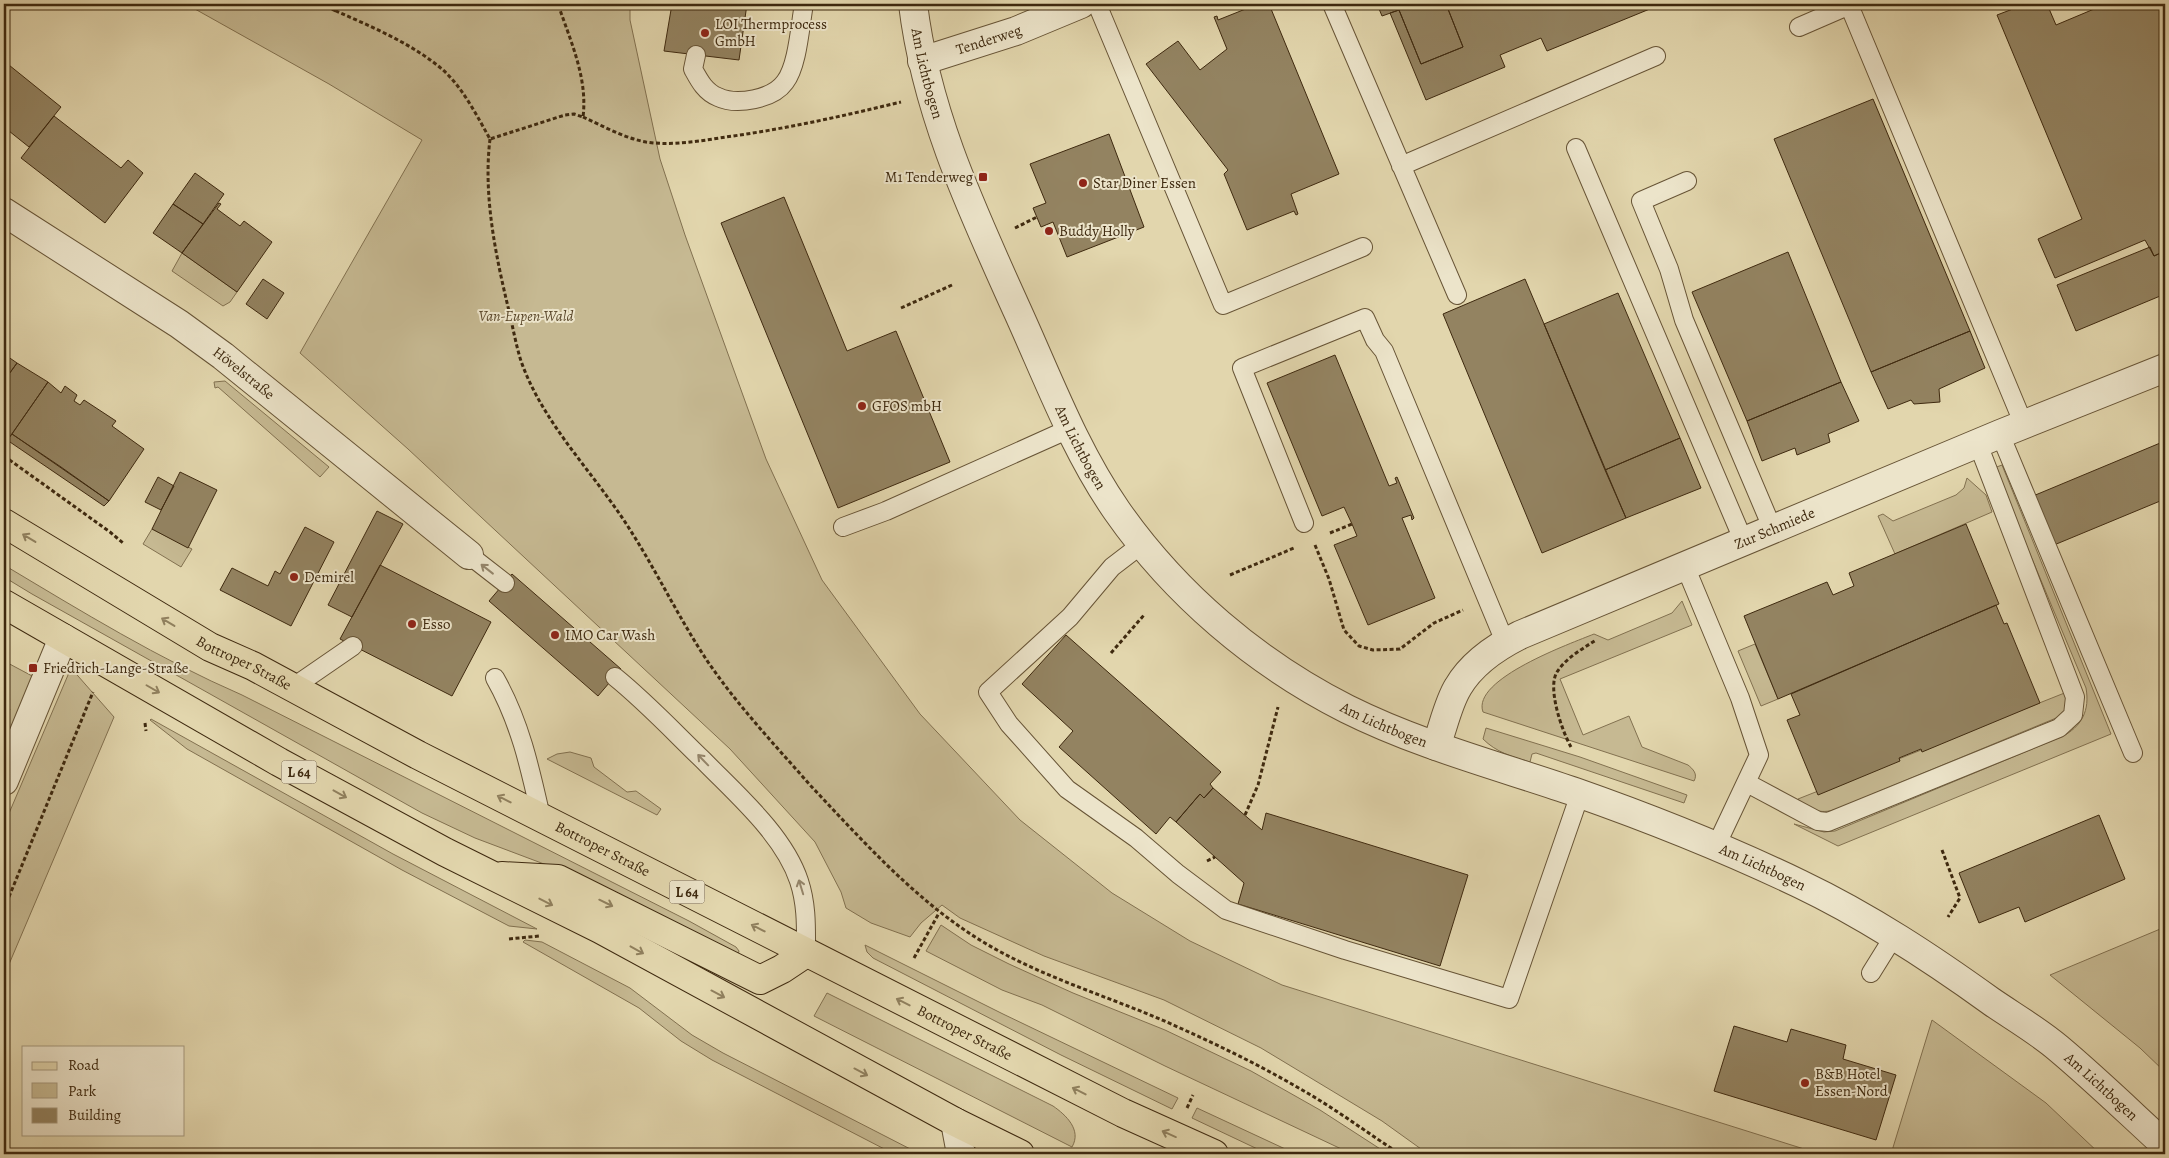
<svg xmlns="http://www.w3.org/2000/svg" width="2169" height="1158" font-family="Alegreya,serif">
<rect width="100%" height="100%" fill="#e2d6ad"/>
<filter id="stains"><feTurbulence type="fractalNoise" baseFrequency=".004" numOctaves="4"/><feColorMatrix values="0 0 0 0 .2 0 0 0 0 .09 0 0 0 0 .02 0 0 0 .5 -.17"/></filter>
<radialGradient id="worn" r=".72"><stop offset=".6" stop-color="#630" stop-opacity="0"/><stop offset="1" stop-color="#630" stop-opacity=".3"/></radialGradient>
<!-- green -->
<path fill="#c6b992" stroke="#827150" d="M186,4H630V20L660,159L685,235L766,459L822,580L920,714L1020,820L1112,893L1190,941L1282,985L1820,1154H1428L1382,1121L1261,1048L1164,1000L1044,956L960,918L942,905L921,923L910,937L871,923L846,908L841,892L815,842L730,749L408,449L300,353L422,140L329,84Z
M182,253L237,292L230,302L223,306L172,271Z
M225,381L329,467L320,477L218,387L215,388L214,382Z
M2002,465L2111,734L1838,846L1794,824L1824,832L1835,831L2061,737C2082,727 2090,710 2086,688L1994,468Z
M1967,478L1986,495L1992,512L1895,554L1878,516L1883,514L1893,521L1956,495L1964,488Z
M152,529L192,549L181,567L143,544Z
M4,565C81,611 159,659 242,695L689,921L736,947L739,951L738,955L552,867L475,838L422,813L32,594L4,577Z
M1682,601L1692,625L1560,679L1583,735L1629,716L1642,747L1688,765C1693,769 1698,774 1694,781L1483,712C1471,679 1572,643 1594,634L1608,640L1672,613Z
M1755,644L1778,699L1761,706L1738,651Z
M4,661L34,677L4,746V721L10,709L4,705Z
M71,668L114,717L4,976V825Z
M2067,692V708L2061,716L1839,808C1823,815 1810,811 1798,799Z
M151,719L393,854L537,929L509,926L402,870L187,749L150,720Z
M1486,728L1580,757L1687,795L1684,803L1536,753L1532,754L1530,762C1512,757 1496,752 1483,739Z
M570,752L591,758L594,767L627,792L636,791L661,809L657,815L547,759L557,754Z
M941,925L971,945L1009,964L1073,993L1165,1030L1251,1071L1320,1110L1388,1154H1352L1165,1066L1042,1005L1002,990L926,951Z
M2165,927V1072L2140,1048L2050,975Z
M525,940L542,942L630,988L692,1035L723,1053L920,1154H894L712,1060L681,1041L639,1008L523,942Z
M865,945L1003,1014L1178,1098L1172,1109L1061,1055L873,958L867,952Z
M827,993L1053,1106C1066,1115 1082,1130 1072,1147L814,1016Z
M1932,1020L2046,1103L2100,1154H1891Z
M1197,1108L1296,1154H1268L1192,1118Z"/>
<!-- building -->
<path fill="#938361" stroke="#3e290f" d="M672,4H747L739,60L664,51Z
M1258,4H1269L1339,174L1291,194L1298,214L1296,215L1294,211L1247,230L1224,174L1228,170L1146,64L1178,41L1200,70L1227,49L1214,17L1217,16L1218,20Z
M1377,4H1446L1463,47L1421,64L1399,10L1382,16Z
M1446,4H1662L1547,51L1541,38L1500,55L1505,67L1426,100L1390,13L1399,10L1421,64L1463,47Z
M2026,4H2047L2056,25L2106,4H2165V251L2154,256L2145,240L2055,278L2038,239L2082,219L1997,15Z
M4,61L61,107L29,147L4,127Z
M1873,99L1970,331L1871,372L1774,139Z
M54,116L121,168L128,160L143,173L105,223L21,158Z
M1109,134L1144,227L1067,257L1053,222L1041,227L1033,208L1046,203L1030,164Z
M195,173L224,194L203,224L173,204Z
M784,197L847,351L896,331L950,462L838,508L721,223Z
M219,203L221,204L217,209L240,226L244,221L272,242L237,292L182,253Z
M173,204L203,224L182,253L153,233Z
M2150,247L2154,256L2165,251V294L2076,331L2057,285Z
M1788,252L1841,382L1747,421L1692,292Z
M263,279L284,293L267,319L246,304Z
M1525,279L1626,518L1542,553L1443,314Z
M1618,293L1680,438L1605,470L1544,324Z
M1970,331L1985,368L1939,389L1940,402L1914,404L1911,400L1888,409L1871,372Z
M4,354L17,363L4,381Z
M1335,355L1389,486L1397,483L1395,478L1397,477L1414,518L1412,520L1411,515L1402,518L1435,598L1368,625L1334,545L1357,536L1352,524L1344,507L1322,516L1267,383Z
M17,363L48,382L9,438L4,435V381Z
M48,382L61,393L65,386L77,395L74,401L80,405L84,400L116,421L112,426L144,449L109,501L12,434Z
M1841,382L1859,421L1828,434L1830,442L1797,455L1795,448L1762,461L1747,421Z
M12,434L61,467L109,501L104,506L7,440Z
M1680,438L1701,488L1626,518L1605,470Z
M2165,441V499L2054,545L2033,496Z
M180,472L217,490L188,548L152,529Z
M158,477L174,486L161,510L145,502Z
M377,511L403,524L352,617L328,605Z
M1966,524L1999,604L1778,699L1744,616L1827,582L1833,595L1854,586L1849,573Z
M305,527L334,542L291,626L220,590L232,568L268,586L275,571L280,574Z
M380,565L491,622L452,696L340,639Z
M512,574L621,669L598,696L489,601Z
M1996,605L2004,624L2007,623L2040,703L1922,752L1921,749L1899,758L1900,761L1818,795L1787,720L1800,715L1791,694Z
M1066,635L1221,772L1210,784L1213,788L1204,798L1200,794L1176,822L1170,817L1156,834L1059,747L1073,731L1022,684Z
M1213,788L1262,830L1266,813L1468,875L1440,966L1238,904L1244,883L1176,822L1200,794L1204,798Z
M2099,815L2125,879L2025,922L2019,907L1979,923L1959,873Z
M1734,1026L1787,1042L1791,1029L1846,1045L1843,1059L1896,1075L1876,1140L1714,1091Z"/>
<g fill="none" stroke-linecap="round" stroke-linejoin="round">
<!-- service casing -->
<g stroke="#675436" stroke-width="20">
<path id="service" d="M1097,4L1223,305L1363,247
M1332,4L1457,295
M1849,5L2024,425
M1799,27L1852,4
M696,55L693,69C699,80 705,92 718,97C737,106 773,99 785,82C798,65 800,25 804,4
M1576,148L1744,542
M1401,166L1656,56
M1687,181L1641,201L1669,269L1684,320L1773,530
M2000,434L2133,753
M1304,523L1242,368L1365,318L1375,340L1384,351L1505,642
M843,527L886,511L1069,429
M1142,544L1112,567L1070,617L988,692L1009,724L1067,789L1136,838L1178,874L1226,910L1345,950L1509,999L1580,794
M469,555L505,583
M1685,566L1740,698L1759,755L1716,846
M615,677C646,702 674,732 703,760C736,794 784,835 799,881C807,905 806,928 806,953
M495,678C520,722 530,768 541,817
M292,688L353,646
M1747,783L1818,821L1828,822L2059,728L2073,715L2075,697L1978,444
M1871,973L1894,936"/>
</g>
<!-- minor casing -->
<g stroke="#675436" stroke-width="30">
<g id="minor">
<path id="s1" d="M913,4C926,113 972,210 1017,310C1048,378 1074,449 1117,511C1175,594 1256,663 1347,709C1419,745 1499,766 1575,792C1652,819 1727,849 1800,884C1869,917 1931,958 1992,1002C2014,1017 2038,1031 2058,1048C2095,1079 2130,1113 2165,1145"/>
<path id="s2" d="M922,61L1016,31L1081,4"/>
<path id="s3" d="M4,212L179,324L223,356L469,555"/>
<path id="s4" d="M1436,746C1443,728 1448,703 1458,687C1472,663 1496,647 1520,635L2000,434L2165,368"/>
<path d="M4,781L63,638"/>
<path d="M955,1122L961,1154"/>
</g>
</g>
<!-- primary casing -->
<g stroke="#3e290f" stroke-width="30">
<g id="primary">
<path id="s5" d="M4,523L210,647L253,666L418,755L1123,1113L1214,1154"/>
<path d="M4,604L279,762L445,852L600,929L955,1122L1020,1154"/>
<path d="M502,876L558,879L760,980L782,969L806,953"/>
</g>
</g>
<!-- path -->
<path stroke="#3e290f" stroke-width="3" stroke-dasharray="4 2.5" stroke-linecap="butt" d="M320,4L336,11
M337,4L336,11C372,27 413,44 443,70C463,88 477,116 490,139L565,115L574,114L583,117C588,78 570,40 558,4
M583,117C603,126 624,138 646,142C672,146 700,141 726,137C785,129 843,116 901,102
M490,139C483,196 496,257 509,311C513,328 516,345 521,361C541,418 585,464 619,513C652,561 676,614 708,662C738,706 775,745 810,785C859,837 909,893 969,933C1033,976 1111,996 1180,1028C1220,1046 1259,1065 1297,1087C1333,1107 1366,1132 1400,1154
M1015,228L1037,217
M901,308L952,285
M4,456L110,532L123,543
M1330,533L1352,524
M1315,545L1329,579L1344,630L1359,646L1373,650L1400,649L1434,623L1463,610
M1230,575L1294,548
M1111,653L1144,615
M145,723L146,731
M1571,747C1562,731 1547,688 1557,672C1566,658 1582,649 1596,640
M1245,815L1258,785L1278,707
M1942,850L1960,898L1948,917
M1207,861L1215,857
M4,909L93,692
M509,939L539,936
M914,958L939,913
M1187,1108L1193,1095"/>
<!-- service -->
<use href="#service" stroke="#ece4ca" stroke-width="18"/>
<!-- minor -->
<use href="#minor" stroke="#ece4ca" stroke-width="28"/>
<!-- primary -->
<use href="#primary" stroke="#e2d6ad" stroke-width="28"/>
</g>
<!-- one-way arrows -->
<defs><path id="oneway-shaft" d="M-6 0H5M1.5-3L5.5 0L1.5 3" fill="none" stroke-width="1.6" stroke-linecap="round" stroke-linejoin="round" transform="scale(1.25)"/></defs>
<g stroke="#90805e">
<use href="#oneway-shaft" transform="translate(29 538) rotate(-149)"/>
<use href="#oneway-shaft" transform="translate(168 622) rotate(-149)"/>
<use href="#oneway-shaft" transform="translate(153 689) rotate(30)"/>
<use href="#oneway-shaft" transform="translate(340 794) rotate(29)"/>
<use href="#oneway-shaft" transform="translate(504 799) rotate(-153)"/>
<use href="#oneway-shaft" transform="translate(546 902) rotate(27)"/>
<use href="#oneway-shaft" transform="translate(606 903) rotate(26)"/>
<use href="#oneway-shaft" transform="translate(758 928) rotate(-153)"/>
<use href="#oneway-shaft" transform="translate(637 950) rotate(29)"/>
<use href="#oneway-shaft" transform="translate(718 994) rotate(28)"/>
<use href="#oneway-shaft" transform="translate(903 1002) rotate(-153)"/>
<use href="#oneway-shaft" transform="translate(861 1072) rotate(28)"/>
<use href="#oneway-shaft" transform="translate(1079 1091) rotate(-153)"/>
<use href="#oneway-shaft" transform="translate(1169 1134) rotate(-156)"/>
</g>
<g stroke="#95866c">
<use href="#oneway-shaft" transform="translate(487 569) rotate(-142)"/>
<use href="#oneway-shaft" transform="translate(703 760) rotate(-134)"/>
<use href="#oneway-shaft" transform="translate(801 887) rotate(-107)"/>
</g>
<!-- markers -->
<g fill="#8f2418" stroke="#ece4ca" stroke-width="2">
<circle cx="705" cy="33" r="5"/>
<rect x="978" y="172" width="10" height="10" rx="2.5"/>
<circle cx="1083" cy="183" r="5"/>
<circle cx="1049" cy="231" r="5"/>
<circle cx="862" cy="406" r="5"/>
<circle cx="294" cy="577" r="5"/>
<circle cx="412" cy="624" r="5"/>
<circle cx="555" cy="635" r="5"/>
<rect x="28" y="663" width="10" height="10" rx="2.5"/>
<circle cx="1805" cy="1083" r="5"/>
</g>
<g text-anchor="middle" stroke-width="4" stroke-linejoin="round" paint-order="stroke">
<!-- shield labels -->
<g fill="#ece4ca" stroke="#726147" stroke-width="1">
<rect x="281.5" y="760.5" width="35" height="23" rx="4"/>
<rect x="669.5" y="880.5" width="35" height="23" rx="4"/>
</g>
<g font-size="14" font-weight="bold" fill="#3e290f">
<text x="299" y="777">L 64</text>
<text x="687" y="897">L 64</text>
</g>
<!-- poi labels -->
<g font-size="15" fill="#3e290f" stroke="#ece4ca" text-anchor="start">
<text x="715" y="29">LOI Thermprocess<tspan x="715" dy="17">GmbH</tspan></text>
<text x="973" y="182" text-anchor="end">M1 Tenderweg</text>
<text x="1093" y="188">Star Diner Essen</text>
<text x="1059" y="236">Buddy Holly</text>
<text x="872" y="411">GFOS mbH</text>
<text x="304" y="582">Demirel</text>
<text x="422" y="629">Esso</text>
<text x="565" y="640">IMO Car Wash</text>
<text x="43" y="673">Friedrich-Lange-Straße</text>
<text x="1815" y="1079">B&amp;B Hotel<tspan x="1815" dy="17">Essen-Nord</tspan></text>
</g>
<!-- street labels -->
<g font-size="15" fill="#3e290f" stroke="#ece4ca">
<text dy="5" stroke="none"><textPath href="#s2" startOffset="70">Tenderweg</textPath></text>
<text dy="5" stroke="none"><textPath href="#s1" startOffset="71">Am Lichtbogen</textPath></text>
<text dy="5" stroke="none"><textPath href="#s3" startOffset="289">Hövelstraße</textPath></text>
<text dy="5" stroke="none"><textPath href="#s1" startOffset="476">Am Lichtbogen</textPath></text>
<text dy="5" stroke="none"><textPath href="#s4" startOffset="421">Zur Schmiede</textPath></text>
<text dy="5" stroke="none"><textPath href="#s5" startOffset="278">Bottroper Straße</textPath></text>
<text dy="5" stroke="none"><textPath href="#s1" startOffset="896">Am Lichtbogen</textPath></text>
<text dy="5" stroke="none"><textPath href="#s5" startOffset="682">Bottroper Straße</textPath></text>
<text dy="5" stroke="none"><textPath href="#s1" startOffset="1301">Am Lichtbogen</textPath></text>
<text dy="5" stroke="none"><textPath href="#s5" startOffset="1088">Bottroper Straße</textPath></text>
<text dy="5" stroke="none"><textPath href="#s1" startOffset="1706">Am Lichtbogen</textPath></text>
</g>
<!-- park labels -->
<g font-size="15" font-style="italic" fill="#594629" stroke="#ece4ca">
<text x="526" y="321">Van-Eupen-Wald</text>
</g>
</g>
<!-- margin -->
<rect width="2169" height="1158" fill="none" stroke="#e2d6ad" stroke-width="20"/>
<rect x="5" y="5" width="2159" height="1148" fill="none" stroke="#3e290f" stroke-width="2.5"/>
<rect x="10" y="10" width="2149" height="1138" fill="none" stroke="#3e290f"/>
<!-- legend -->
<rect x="22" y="1046" width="162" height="90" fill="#ece4ca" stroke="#a6997f"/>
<rect x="32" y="1062" width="25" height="8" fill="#e2d6ad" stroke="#a6997f"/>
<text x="68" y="1070" font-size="15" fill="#3e290f">Road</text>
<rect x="32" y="1083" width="25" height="15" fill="#c6b992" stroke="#a6997f"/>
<text x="68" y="1096" font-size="15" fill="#3e290f">Park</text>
<rect x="32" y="1108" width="25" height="15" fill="#938361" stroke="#a6997f"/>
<text x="68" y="1120" font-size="15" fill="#3e290f">Building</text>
<rect width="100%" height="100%" filter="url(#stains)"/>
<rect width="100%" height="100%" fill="url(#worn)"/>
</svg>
